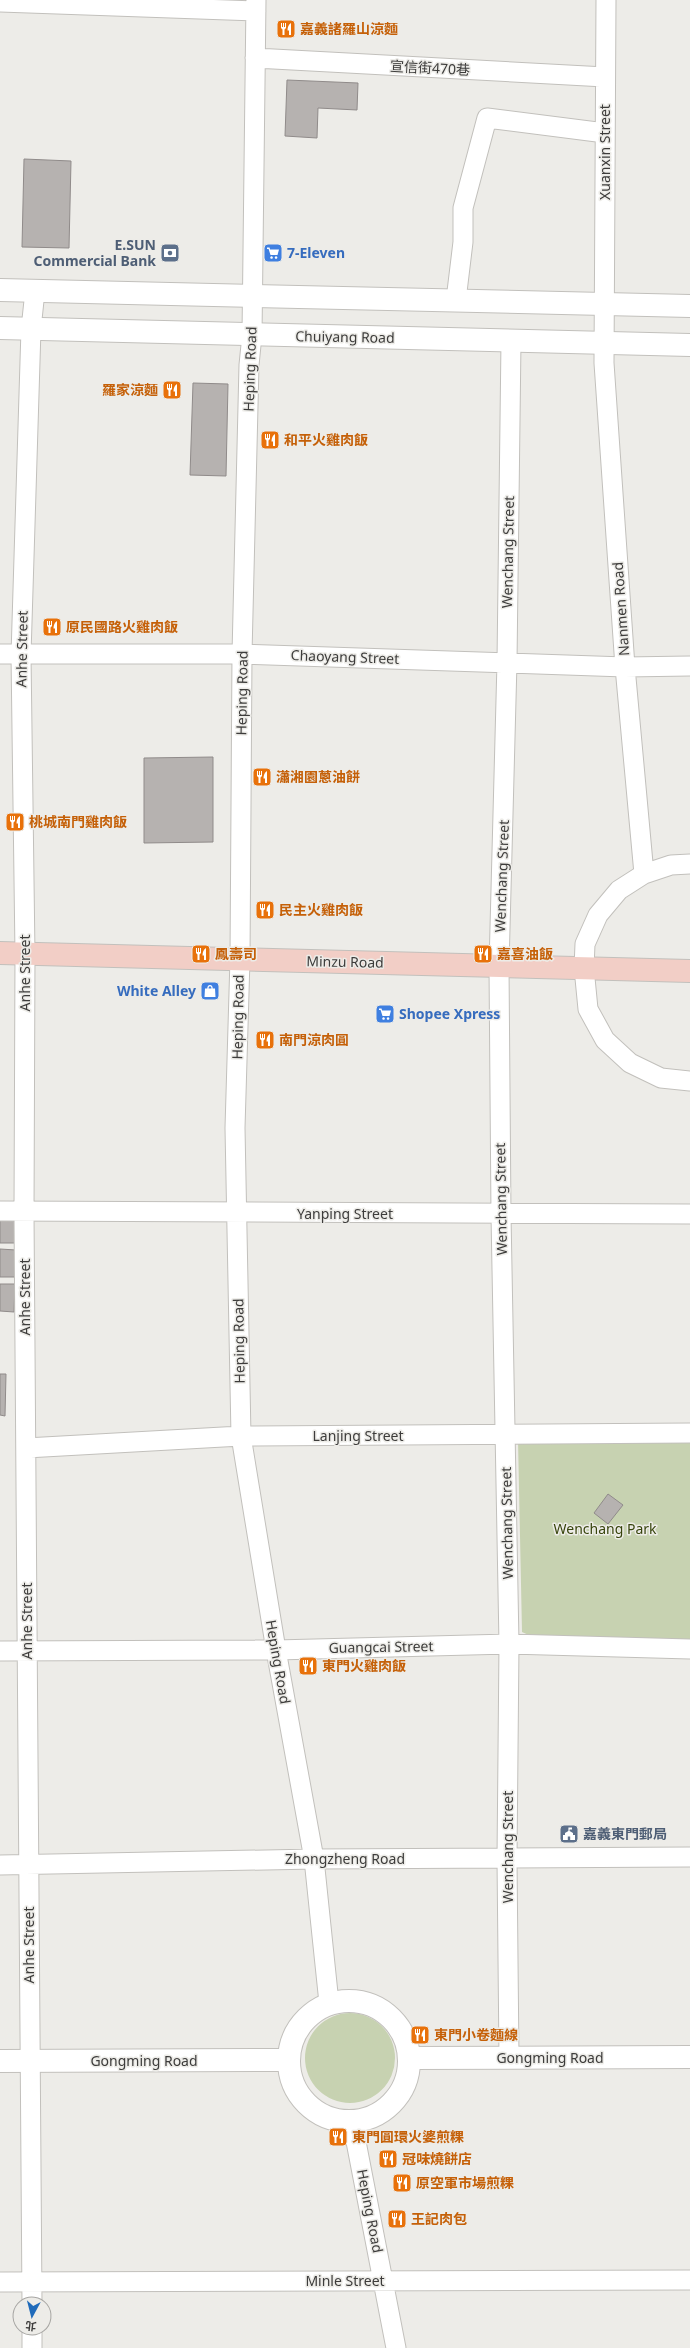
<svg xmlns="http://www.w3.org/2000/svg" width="690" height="2348" font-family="'Noto Sans','Noto Sans TC',sans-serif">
<rect width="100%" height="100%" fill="#edece8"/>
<!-- green -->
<path fill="#c7d2b1" d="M690,1439V1641L533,1637L522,1632L518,1440Z
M305 2058a45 45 0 1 1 90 0a45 45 0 1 1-90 0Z"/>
<!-- building -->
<path fill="#b6b2b0" stroke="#908b8a" d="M287,80L358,83L357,110L318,108L317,138L285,136Z
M24,159L71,161L69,248L22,247Z
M193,383L228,384L226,476L190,475Z
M213,757V842L144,843V758Z
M0,1216H18L17,1243H0Z
M0,1249L16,1250L15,1277H0Z
M0,1284H15L14,1312L0,1311Z
M0,1374H6L5,1416L0,1415Z
M608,1494L623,1505L608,1524L594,1513Z"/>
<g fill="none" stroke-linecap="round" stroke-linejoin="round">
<!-- minor casing -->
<g stroke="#c2c0bc" stroke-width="21">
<path id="minor" d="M256,0L252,335L249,365L242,654L240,959L235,1128L241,1436L276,1650L314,1859L329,2003
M606,0L604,363L625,667L644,874
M0,2L256,11
M255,58L605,77
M456,300L463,242V208L487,118L605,133
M0,654H242L625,667L690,666
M690,864L671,865L644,874L619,890L598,915L585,944L584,968L588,1009L605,1040L630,1063L661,1078L690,1081
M0,1211L690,1214
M26,1448L241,1436L690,1433
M0,1651L276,1650L509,1644L690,1649
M0,1865L314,1859L690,1857
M509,2058L507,1859L509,1644L501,1215L499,966L507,662L511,341
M352,2121L396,2348
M0,2282L690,2280
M32,2304L24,1213L25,954L21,655L31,329L35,291
M32,2348V2328"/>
</g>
<!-- tertiary casing -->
<g stroke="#c2c0bc" stroke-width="24">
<path id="tertiary" d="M0,290L690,306
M0,328L690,345
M289 2061a60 60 0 1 1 120 0a60 60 0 1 1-120 0Z
M409,2058L690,2057
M0,2061L289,2060"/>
</g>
<!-- secondary casing -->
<g stroke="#c2c0bc" stroke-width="24">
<path id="secondary" d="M0,953L690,971"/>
</g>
<!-- minor -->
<use href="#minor" stroke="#fff" stroke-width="19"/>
<!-- tertiary -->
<use href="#tertiary" stroke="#fff" stroke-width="22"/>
<!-- secondary -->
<use href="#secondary" stroke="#f2cec6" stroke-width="22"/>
</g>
<!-- icons -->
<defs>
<g id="restaurant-square" transform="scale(1)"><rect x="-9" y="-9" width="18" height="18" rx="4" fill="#e8710a" stroke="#edece8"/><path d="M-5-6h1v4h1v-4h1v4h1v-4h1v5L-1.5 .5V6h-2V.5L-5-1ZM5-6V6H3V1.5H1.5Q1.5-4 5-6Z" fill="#fff"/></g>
<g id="bank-square" transform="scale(1)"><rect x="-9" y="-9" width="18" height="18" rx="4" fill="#5c6f8a" stroke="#edece8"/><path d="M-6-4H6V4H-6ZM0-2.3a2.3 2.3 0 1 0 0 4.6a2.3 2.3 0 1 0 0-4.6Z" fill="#fff"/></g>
<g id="supermarket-square" transform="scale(1)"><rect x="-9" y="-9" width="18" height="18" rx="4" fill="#3f7fe0" stroke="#edece8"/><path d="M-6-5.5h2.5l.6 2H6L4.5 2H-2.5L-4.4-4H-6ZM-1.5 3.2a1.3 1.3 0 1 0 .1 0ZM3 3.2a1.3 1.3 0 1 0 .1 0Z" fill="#fff"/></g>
<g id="shop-square" transform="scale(1)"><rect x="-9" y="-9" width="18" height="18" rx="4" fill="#3f7fe0" stroke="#edece8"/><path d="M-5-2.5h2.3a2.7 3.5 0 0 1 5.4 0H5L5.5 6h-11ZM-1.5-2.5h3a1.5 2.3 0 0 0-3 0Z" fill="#fff"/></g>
<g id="civic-square" transform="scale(1)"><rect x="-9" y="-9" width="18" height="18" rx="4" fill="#5c6f8a" stroke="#edece8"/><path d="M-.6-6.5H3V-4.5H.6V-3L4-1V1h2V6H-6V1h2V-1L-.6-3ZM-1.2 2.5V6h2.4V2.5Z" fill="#fff"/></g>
</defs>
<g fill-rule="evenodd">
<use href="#restaurant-square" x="286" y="29"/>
<use href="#bank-square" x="170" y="253"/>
<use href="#supermarket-square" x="273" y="253"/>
<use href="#restaurant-square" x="172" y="390"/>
<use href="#restaurant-square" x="270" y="440"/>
<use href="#restaurant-square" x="52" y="627"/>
<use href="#restaurant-square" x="262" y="777"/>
<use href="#restaurant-square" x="15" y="822"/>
<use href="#restaurant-square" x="265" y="910"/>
<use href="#restaurant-square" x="201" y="954"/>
<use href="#restaurant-square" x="483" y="954"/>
<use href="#shop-square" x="210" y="991"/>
<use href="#supermarket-square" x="385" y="1014"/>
<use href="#restaurant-square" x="265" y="1040"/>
<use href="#restaurant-square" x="308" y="1666"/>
<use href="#civic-square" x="569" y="1834"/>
<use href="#restaurant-square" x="420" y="2035"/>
<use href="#restaurant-square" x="338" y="2137"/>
<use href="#restaurant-square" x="388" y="2159"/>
<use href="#restaurant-square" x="402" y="2183"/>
<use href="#restaurant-square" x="397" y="2219"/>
</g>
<g text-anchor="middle" stroke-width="3" stroke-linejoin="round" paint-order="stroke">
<!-- food labels -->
<g font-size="14" font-weight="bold" fill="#c56008" stroke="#edece8" text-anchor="start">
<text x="300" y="34">嘉義諸羅山涼麵</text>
<text x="158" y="395" text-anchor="end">羅家涼麵</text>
<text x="284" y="445">和平火雞肉飯</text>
<text x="66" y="632">原民國路火雞肉飯</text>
<text x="276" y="782">瀟湘園蔥油餅</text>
<text x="29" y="827">桃城南門雞肉飯</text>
<text x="279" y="915">民主火雞肉飯</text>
<text x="215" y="959">鳳壽司</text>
<text x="497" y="959">嘉喜油飯</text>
<text x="279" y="1045">南門涼肉圓</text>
<text x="322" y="1671">東門火雞肉飯</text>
<text x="434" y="2040">東門小卷麵線</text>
<text x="352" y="2142">東門圓環火婆煎粿</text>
<text x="402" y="2164">冠味燒餅店</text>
<text x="416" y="2188">原空軍市場煎粿</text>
<text x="411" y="2224">王記肉包</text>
</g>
<!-- street labels -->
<g font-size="14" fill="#3d3c3b" stroke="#edece8">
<text transform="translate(430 68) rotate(3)" y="5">宣信街470巷</text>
<text transform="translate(605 152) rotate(-90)" y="5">Xuanxin Street</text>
<text transform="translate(345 337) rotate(1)" y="5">Chuiyang Road</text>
<text transform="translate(250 369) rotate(-88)" y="5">Heping Road</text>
<text transform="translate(508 552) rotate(-89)" y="5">Wenchang Street</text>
<text transform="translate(621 609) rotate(-94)" y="5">Nanmen Road</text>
<text transform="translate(22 649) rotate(-89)" y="5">Anhe Street</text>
<text transform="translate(345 657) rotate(2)" y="5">Chaoyang Street</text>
<text transform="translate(242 693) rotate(-89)" y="5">Heping Road</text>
<text transform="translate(502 876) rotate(-88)" y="5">Wenchang Street</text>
<text transform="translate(345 962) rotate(1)" y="5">Minzu Road</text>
<text transform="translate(25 973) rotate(-90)" y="5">Anhe Street</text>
<text transform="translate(238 1017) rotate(-89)" y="5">Heping Road</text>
<text transform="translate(501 1199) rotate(-91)" y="5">Wenchang Street</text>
<text x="345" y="1219">Yanping Street</text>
<text transform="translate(25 1297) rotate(-90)" y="5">Anhe Street</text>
<text transform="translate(239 1341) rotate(-91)" y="5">Heping Road</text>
<text x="358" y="1441">Lanjing Street</text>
<text transform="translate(507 1523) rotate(-91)" y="5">Wenchang Street</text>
<text transform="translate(27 1621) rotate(-90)" y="5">Anhe Street</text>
<text transform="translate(381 1647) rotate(-1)" y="5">Guangcai Street</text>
<text transform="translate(278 1662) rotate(80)" y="5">Heping Road</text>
<text transform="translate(508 1847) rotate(-90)" y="5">Wenchang Street</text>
<text x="345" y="1864">Zhongzheng Road</text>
<text transform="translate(29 1945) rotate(-90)" y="5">Anhe Street</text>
<text x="550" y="2063">Gongming Road</text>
<text x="144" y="2066">Gongming Road</text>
<text transform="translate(370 2211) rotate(79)" y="5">Heping Road</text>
<text x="345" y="2286">Minle Street</text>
</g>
<!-- service labels -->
<g font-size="14" font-weight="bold" fill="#4e5e75" stroke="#edece8" text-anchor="end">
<text x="156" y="250">E.SUN<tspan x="156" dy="16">Commercial Bank</tspan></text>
<text x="583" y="1839" text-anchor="start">嘉義東門郵局</text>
</g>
<!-- shop labels -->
<g font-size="14" font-weight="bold" fill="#366cbe" stroke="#edece8" text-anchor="start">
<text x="287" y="258">7-Eleven</text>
<text x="196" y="996" text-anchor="end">White Alley</text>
<text x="399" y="1019">Shopee Xpress</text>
</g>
<!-- park labels -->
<g font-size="14" fill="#37440c" stroke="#edece8">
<text x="605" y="1534">Wenchang Park</text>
</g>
</g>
<!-- north arrow -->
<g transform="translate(32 2316) rotate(187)"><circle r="19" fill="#edece8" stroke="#a7a6a3"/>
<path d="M0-3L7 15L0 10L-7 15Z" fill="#206bba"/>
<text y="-6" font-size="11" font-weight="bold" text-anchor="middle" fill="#3d3c3b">北</text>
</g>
</svg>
